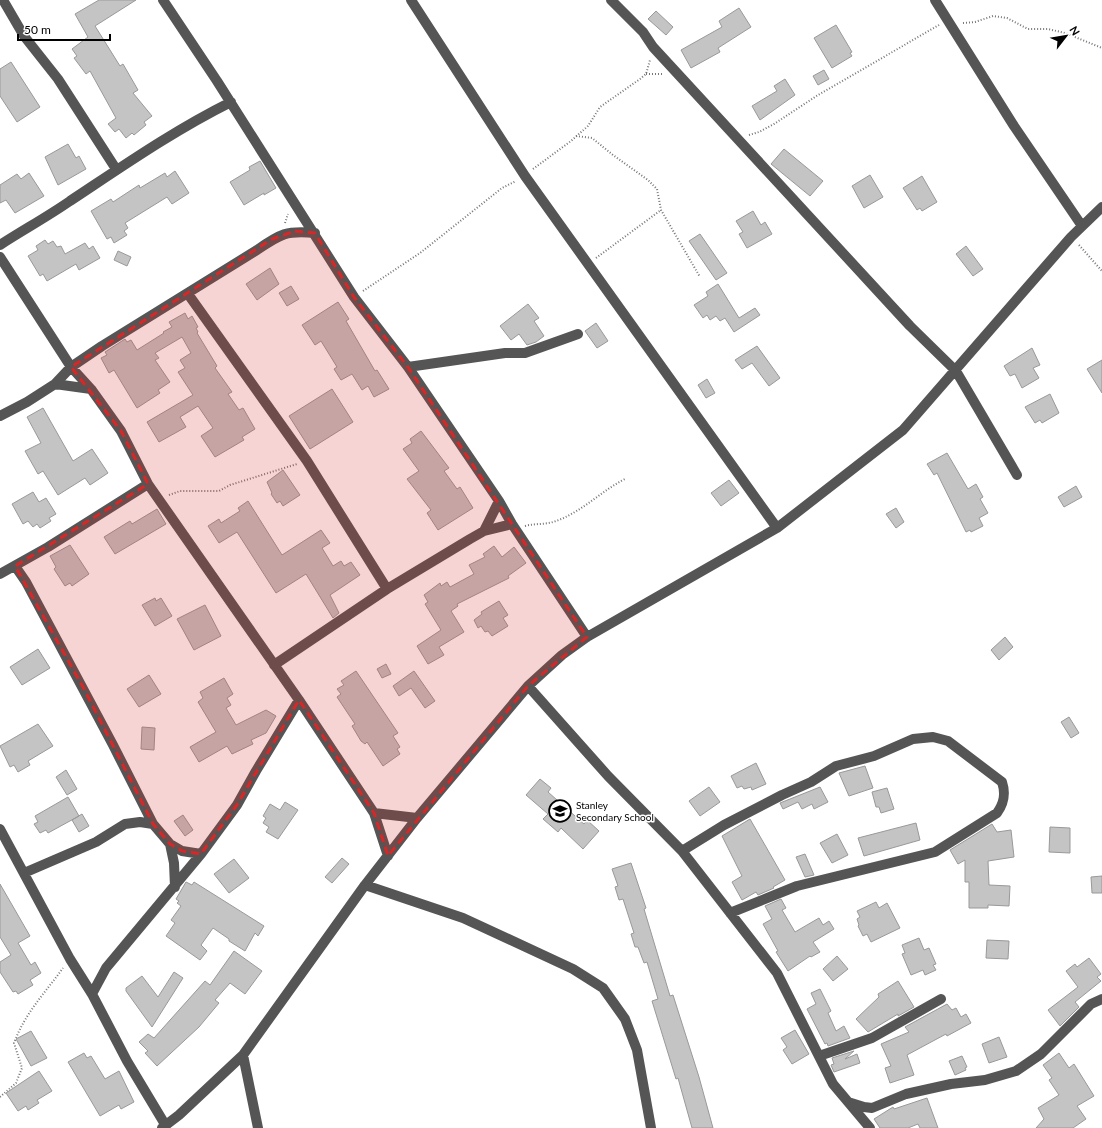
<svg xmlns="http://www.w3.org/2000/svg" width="1102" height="1128" font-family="Lato,sans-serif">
<rect width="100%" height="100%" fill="#fff"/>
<!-- building -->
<path fill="#c4c4c4" stroke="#999" d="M99,0H136L95,26L120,66L123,64L138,90L133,93L152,116L144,122L146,125L134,135L132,133L126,138L119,129L115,132L108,124L116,118L90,71L86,74L74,58L77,56L72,49L88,37L75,14Z
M739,8L751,27L718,48L720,52L691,68L681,50L722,27L719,21Z
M656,11L673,27L666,35L648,19Z
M836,25L852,52L850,53L852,56L832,68L814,38Z
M11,62L40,107L17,122L0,96V69Z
M824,70L829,79L818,85L813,76Z
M785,79L795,95L760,120L752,106L777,91L774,86Z
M68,144L76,158L79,156L86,169L58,185L45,157Z
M784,149L823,181L810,196L771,164Z
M260,161L276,188L264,195V193L244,205L230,182L250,170L249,167Z
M175,171L189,193L172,204L167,197L125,223L128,228L124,231L127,235L114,243L111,237L107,239L91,211L111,199L113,202L139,185L140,188L165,173L167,177Z
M29,173L44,196L15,213L6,200L0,203V185L17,174L21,179Z
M870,175L883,197L864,208L852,186Z
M922,176L937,202L922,211L920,208L917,210L903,188Z
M753,211L761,225L765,222L772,234L747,248L739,234L743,232L736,221Z
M700,234L727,273L716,280L689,241Z
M45,240L48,244L53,241L57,247L61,246L65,254L85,243L89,249L93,246L100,258L79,270L76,264L47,281L43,274L40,276L28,256L38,250L36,246Z
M966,246L983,269L973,276L956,254Z
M118,251L131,257L127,266L114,260Z
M270,268L279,284L257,300L246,284Z
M718,284L739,318L755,308L760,315L734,332L725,318L720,321L716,316L710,320L707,315L703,318L694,305L708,296L706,292Z
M291,286L299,299L287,306L279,293Z
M338,302L349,319L346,321L375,371L377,370L389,389L374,397L368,386L362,390L352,374L341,380L334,369L337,367L321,341L315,345L302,325Z
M528,304L539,318L534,321L544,336L536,342L527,345L519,334L511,340L500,326Z
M185,313L188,319L192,316L198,327L196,328L198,332L197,333L217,366L215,368L232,392L228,394L239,410L243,408L255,429L242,437L244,440L215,457L201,436L213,428L198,406L180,417L186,427L159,442L147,422L193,395L178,372L185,368L180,360L191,353L182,337L155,353L159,358L155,360L170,382L158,390L160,393L137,408L114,370L109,373L101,358L107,355L105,352L125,339L127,342L131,340L137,350L164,333L163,332L172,327L169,322Z
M596,323L608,341L597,348L585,331Z
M757,346L780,378L769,386L752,363L742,369L735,360Z
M1032,348L1040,365L1033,368L1039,378L1022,388L1015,374L1010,376L1004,366Z
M1102,360V393L1087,369Z
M707,379L715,393L706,398L698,385Z
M332,389L353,422L310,449L289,416Z
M1050,394L1059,413L1042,423L1040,420L1035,423L1025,407Z
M43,408L73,461L92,449L108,473L90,485L85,478L58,495L43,471L38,474L25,451L41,443L27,417Z
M421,431L449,468L444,471L457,489L460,487L473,508L438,530L427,513L431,510L407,479L419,471L403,449L412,443L410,439Z
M947,453L968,489L976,484L983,497L980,499L988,513L979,518L983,526L971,532L970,530L966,532L937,473L934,475L927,464Z
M283,470L300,495L283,506L280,501L277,503L271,494L272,493L267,482Z
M729,480L739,493L721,506L711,493Z
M1076,486L1082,497L1064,507L1058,497Z
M33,492L39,502L46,498L56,514L49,518L51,521L40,528L37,524L33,527L28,521L23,524L12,504Z
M248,501L282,555L321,530L330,543L322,548L333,566L341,561L344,566L351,562L360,575L330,595L339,613L333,618L306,574L276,593L237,532L219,543L208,526L219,519L221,523L240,511L238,508Z
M896,508L904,522L896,528L886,514Z
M157,509L166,524L115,554L104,537L130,521L132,524Z
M70,545L89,574L72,586L70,583L65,586L54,569L56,567L50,556Z
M494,546L502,557L514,547L526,563L508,576L509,578L457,604L458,606L451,611L464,632L439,647L444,655L428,664L417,646L441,630L425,604L428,602L424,595L440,583L441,586L447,582L450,587L474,574L469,565L485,557L483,554Z
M155,598L156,601L161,598L172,616L155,626L142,605Z
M499,601L508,615L503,618L508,626L492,636L488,631L485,632L481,626L478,628L474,620L482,614L481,612Z
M205,605L221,636L194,650L177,619Z
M1005,637L1013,647L999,660L991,650Z
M38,649L50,668L22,685L10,667Z
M386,664L391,674L382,678L377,669Z
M356,671L398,733L393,736L400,747L397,749L400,754L383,766L367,742L365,744L361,741L352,726L355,724L337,697L341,694L337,689L344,685L341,681Z
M414,671L435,701L425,708L411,688L399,696L393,686Z
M149,675L161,694L139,707L127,689Z
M224,678L233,694L227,698L231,705L226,708L236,725L266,710L276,716L266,733L251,740L253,744L232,754L227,746L199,762L190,747L216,732L198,702L203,698L200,692Z
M1069,717L1079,733L1071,738L1061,722Z
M38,724L53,746L28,761L30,765L18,772L14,765L10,767L0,746Z
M142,727L155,728L154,750L141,749Z
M756,763L766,784L752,790L751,787L744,789L742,786L737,788L731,776Z
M865,766L873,788L849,796L839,773Z
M66,770L77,789L67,795L56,777Z
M540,779L551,788L548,792L584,824L587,820L599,831L583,849L561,828L558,832L543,819L548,814L526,795Z
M709,787L720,802L700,816L689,801Z
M820,787L828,802L814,809L812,804L802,809L798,802L783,809L780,803Z
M887,788L894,809L881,813L879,807H876L872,792Z
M68,797L79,816L48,833L46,830L40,833L34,824L38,822L35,816Z
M285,802L298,810L278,839L266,832L269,827L263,823L266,818L263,816L270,804L280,810Z
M82,814L89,826L79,832L72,820Z
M183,815L193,830L185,836L174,821Z
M750,819L785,880L773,887L774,888L758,895L756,892L742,900L732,882L742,876L722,836Z
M916,823L920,840L864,856L858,838Z
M992,824L997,832L1011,830L1014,857L988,861L989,885L1010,886L1009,906L988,905V908H969V882H965V860L958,864L950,850Z
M1050,827L1070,828V853L1049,852Z
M837,834L848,855L832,863L820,843Z
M805,854L814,875L805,877L796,857Z
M342,858L349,864L332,883L325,877Z
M234,859L249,878L229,893L214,874Z
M631,863L646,908L644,909L670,996L673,995L699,1077L713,1128H692L678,1078L676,1079L652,1001L658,999L647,962L644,963L638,947H635L631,934L634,933L623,899L619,900L615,887L618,886L612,869Z
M1102,876V893H1092L1091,877Z
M186,882L192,885L194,882L264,926L258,936L255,933L245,951L229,941V939L213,928L201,945L207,951L200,960L166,936L175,923L171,920L181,906L177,903L179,901L176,899Z
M0,884L30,936L18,943L31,965L35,962L41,973L30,980L33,985L18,994L16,991L13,992L0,972V962L11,955L0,937Z
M781,899L786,908L782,910L795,932L819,918L823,925L829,921L834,929L813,942L820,952L811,957L810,956L788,971L776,952L778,951L763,924L772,919L765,906Z
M876,902L879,908L887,903L900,928L871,942L867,934L863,936L858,926L859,925L857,919L860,917L857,911Z
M919,938L924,950L929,948L936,964L933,965L936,970L925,975L923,970L911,975L902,954L905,953L902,945Z
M987,940L1009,941L1008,959L986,958Z
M234,951L262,971L245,994L230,983L215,1000L219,1003L199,1027L157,1066L145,1053L148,1051L139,1042L148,1034L154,1038L205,981L210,985Z
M837,956L848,969L833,981L823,969Z
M1089,958L1101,974L1097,977L1101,981L1075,1002L1079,1007L1060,1026L1048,1010L1078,987L1066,971L1075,964L1077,967Z
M174,972L183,978L152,1027L126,991V988L142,976L158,997Z
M898,981L914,1007L898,1016V1014L868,1032L856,1019L879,997L878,994Z
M820,989L831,1011L828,1013L836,1031L844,1026L850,1038L828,1046L827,1043L825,1044L807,1009L816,1004L811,993Z
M947,1004L952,1010L956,1008L961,1017L966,1014L971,1023L947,1036L946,1034L907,1055L914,1075L890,1083L885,1068L891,1066L881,1044L909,1032L905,1027Z
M795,1030L809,1054L792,1064L783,1050L787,1047L781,1038Z
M31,1031L47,1058L31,1066L16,1039Z
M999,1037L1007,1057L989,1063L982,1044Z
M854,1051L845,1059L857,1054L860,1063L834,1072L831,1065L834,1064L832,1058Z
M84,1053L87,1058L91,1056L105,1079L119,1071L134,1102L121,1109L119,1105L100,1116L68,1062Z
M1059,1053L1069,1068L1074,1064L1094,1096L1077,1106L1086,1119L1073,1128H1036L1044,1119L1038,1108L1059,1095L1049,1080L1052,1078L1043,1065Z
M962,1056L967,1067L965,1068L966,1070L955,1075L949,1061Z
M39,1071L52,1091L37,1100L39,1103L28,1110L26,1106L18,1111L6,1093Z
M927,1098L938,1128H920L918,1124L908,1128H880L874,1119L893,1107L894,1109Z"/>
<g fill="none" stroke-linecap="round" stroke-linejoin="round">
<!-- path -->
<path stroke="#777" stroke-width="2" stroke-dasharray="1 2" stroke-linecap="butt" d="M963,23L975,22L993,16L1007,18L1028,29H1048L1065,33L1102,48
M646,74H662
M749,135L759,132L774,124L818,95L939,25
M576,136L592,138L613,155L648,180L657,189L661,210L700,277
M533,169L571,141L588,126L600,107L640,79L646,74L650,60
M285,223L288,214
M1079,245L1102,271
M596,258L661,210
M363,291L420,253L502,188L516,181
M169,495L180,491H219L230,485L297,464
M525,526C536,523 546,525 556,521C582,512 601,491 625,479
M0,1097L16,1083L22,1068L14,1043C25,1013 45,993 63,968"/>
<!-- minor -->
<path stroke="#555" stroke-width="10" d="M3,0L24,36L58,79L116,169
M163,0L217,81L354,297L408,367L499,501L512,524L587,637
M411,0L525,176L777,528
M611,0L643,32L653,47L910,326L956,371L1017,475
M935,0L1014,126L1082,226
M0,245C23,230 47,217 70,201C123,166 173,131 231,102
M0,257L71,367L91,389L121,431L148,484L299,700L374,813L388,856
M188,294L307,461L387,589
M408,367L505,353H525L578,334
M55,384L91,389
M0,416L27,402L55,384L71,367L102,346L257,250C280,234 287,230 315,233
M484,531L499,501
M15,566L26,582L113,745L153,824L170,844L182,851L201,854
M0,574L48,547L148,484
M274,665L387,589L470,539L484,531L512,524
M528,686L608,776L682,851L777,973L833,1084L870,1128
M374,813L417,818
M0,829L70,959L92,994L127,1061L166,1126
M170,844L174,863L175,887
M682,851L724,825L782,795L811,782L836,766L874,756L913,739L933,737L948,741L1002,782C1006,794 1004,803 997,813L935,852L797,886L730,913
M24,873L96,842L125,824L140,822L153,824
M365,885L463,918L573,969L603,988L625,1019L637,1050L651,1128
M92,994L106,968L201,854L237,805L256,771L299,700
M243,1055L258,1128
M819,1056L872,1038L941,999
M848,1102L864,1107L872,1108L906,1094L951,1084L985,1080L1016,1071L1041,1054L1091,1004L1102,999
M162,1128L179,1115L243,1055L365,885L417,818L528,686L562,655L587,637L777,528L903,430L1071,237L1102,207"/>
</g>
<!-- marked area -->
<path fill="#d62828" fill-opacity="0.2" stroke="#d62828" stroke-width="3" stroke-dasharray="8 5" stroke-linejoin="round" d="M295,231L315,233L354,297L408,367L587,637L528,686L388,856L374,813L299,700L237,805L201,854L182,851L170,844L153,824L84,689L15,566L148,484L121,431L71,367L272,239Z"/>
<!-- icons -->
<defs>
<g id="school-ring" transform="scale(1.15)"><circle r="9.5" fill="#fff" stroke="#000" stroke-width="1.5"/><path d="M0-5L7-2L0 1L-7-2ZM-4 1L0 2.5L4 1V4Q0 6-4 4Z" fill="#000"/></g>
</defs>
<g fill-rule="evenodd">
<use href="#school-ring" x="560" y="811"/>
</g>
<g text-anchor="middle" stroke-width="3" stroke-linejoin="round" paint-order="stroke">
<!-- poi labels -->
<g font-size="10" fill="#000" stroke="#fff" text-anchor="start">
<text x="576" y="809">Stanley<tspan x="576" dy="12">Secondary School</tspan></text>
</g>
</g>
<!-- north arrow -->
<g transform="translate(1066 36) rotate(59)" stroke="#ffffff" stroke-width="3" paint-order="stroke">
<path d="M0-3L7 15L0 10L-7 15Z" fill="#000000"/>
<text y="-6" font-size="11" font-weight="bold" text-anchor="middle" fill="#000000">N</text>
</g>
<!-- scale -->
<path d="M18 34v6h92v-6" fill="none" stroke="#000000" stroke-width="2"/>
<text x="24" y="34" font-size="12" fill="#000000" stroke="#ffffff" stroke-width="3" paint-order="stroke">50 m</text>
</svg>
